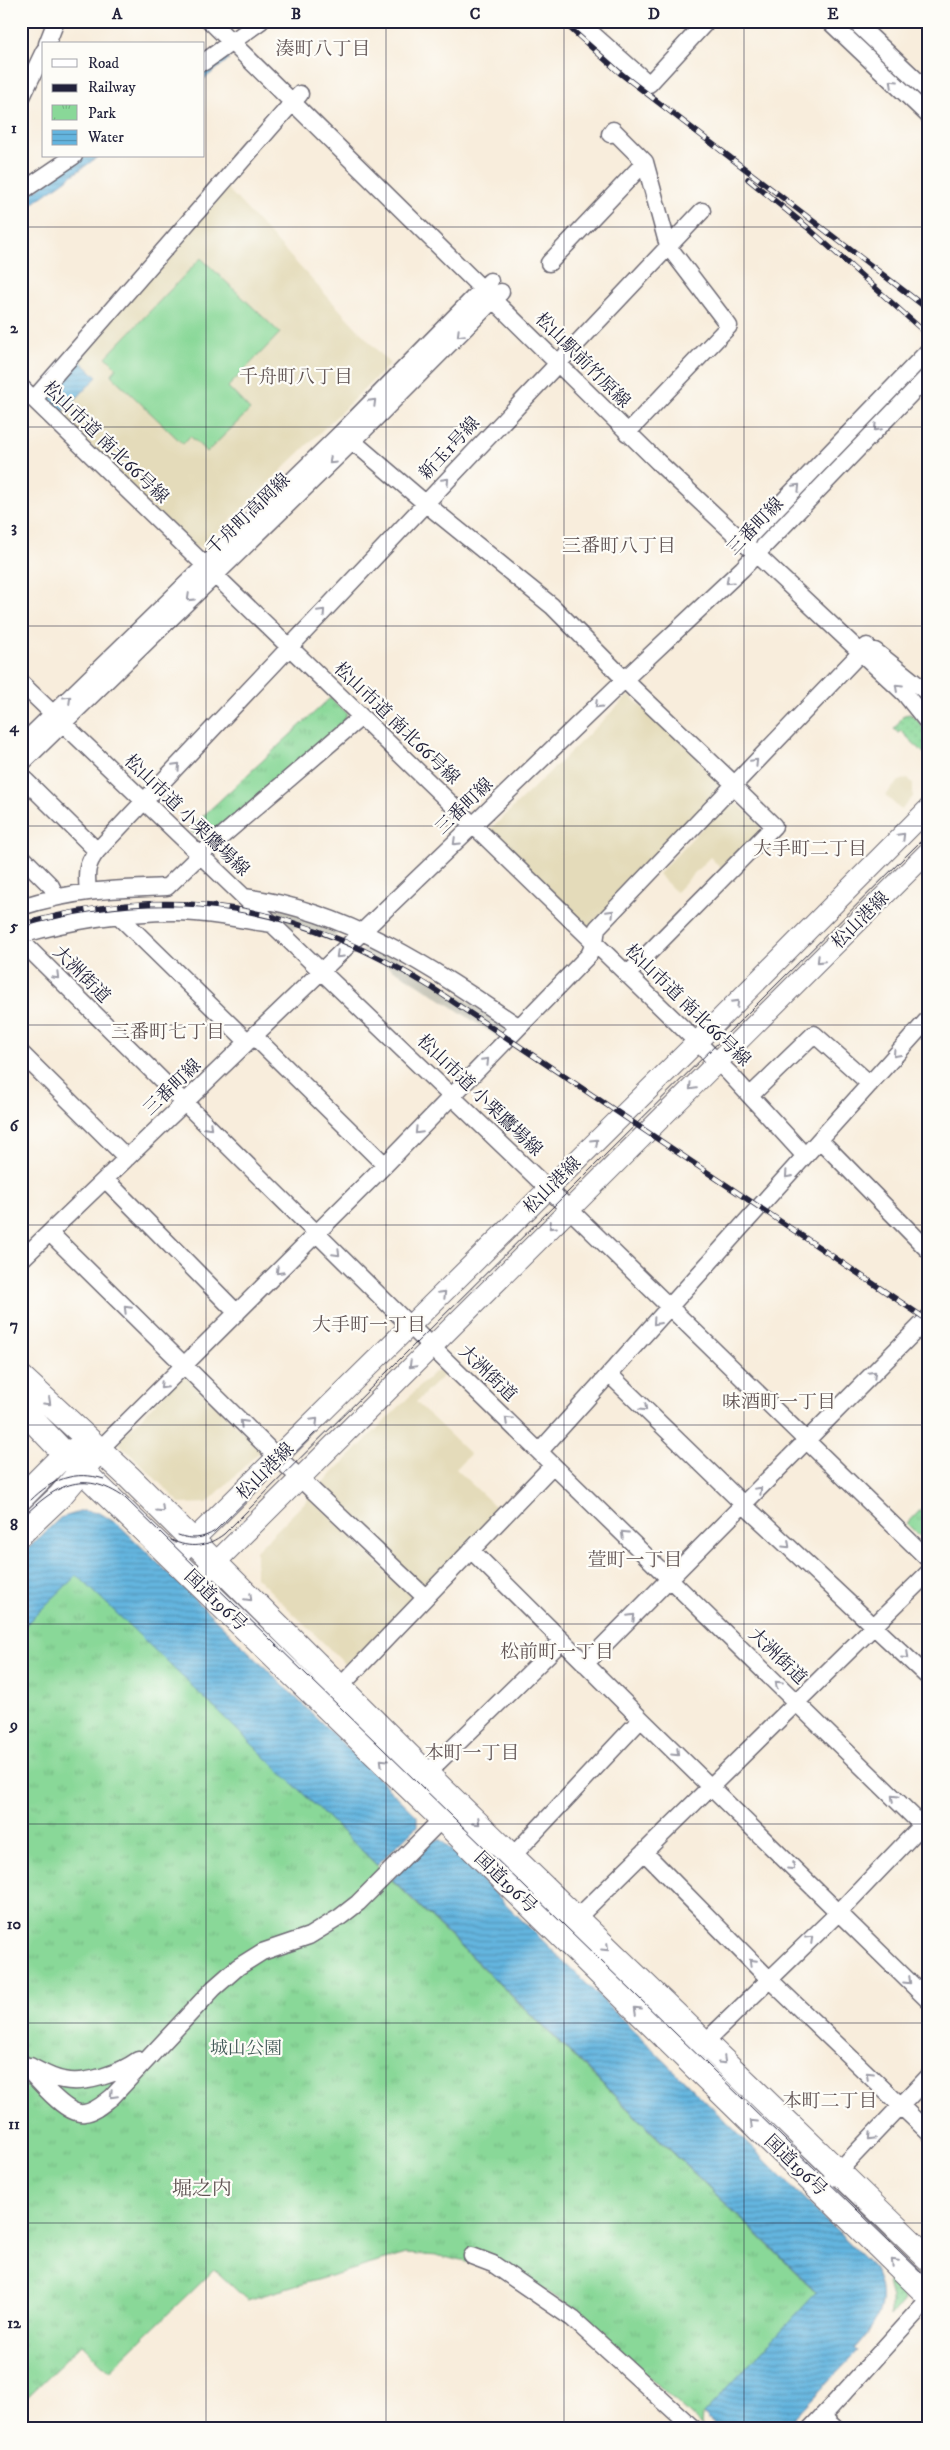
<svg xmlns="http://www.w3.org/2000/svg" width="950" height="2450" font-family="'IM FELL DW Pica','Noto Serif JP',serif">
<defs>
<pattern id="grass-dots" width="8" height="8" patternUnits="userSpaceOnUse" patternTransform="scale(1.25)"><rect width="8" height="8" fill="#89d898"/><path d="M2 2h.1M6 6h.1" fill="none" stroke="#76b984" stroke-width="1.8" stroke-linecap="round"/></pattern>
<pattern id="park-tufts" width="24" height="20" patternUnits="userSpaceOnUse" patternTransform="scale(1.25)"><rect width="24" height="20" fill="#89d898"/><path d="M3 7l-1-3M5 7V3M7 7l1-3M15 17l-1-3M17 17v-4M19 17l1-3" fill="none" stroke="#76b984"/></pattern>
<pattern id="water-rules" width="6" height="5" patternUnits="userSpaceOnUse" patternTransform="scale(1.25)"><rect width="6" height="5" fill="#64b5df"/><path d="M0 2.5h6" fill="none" stroke="#5293b6"/></pattern>
</defs>
<rect width="100%" height="100%" fill="#fdfcf7"/>
<filter id="ink" filterUnits="userSpaceOnUse"><feTurbulence type="fractalNoise" baseFrequency=".02" numOctaves="2"/><feDisplacementMap in="SourceGraphic" scale="10" xChannelSelector="R" yChannelSelector="G"/><feConvolveMatrix kernelMatrix="1 2 1 2 8 2 1 2 1" color-interpolation-filters="sRGB"/></filter>
<filter id="wash" filterUnits="userSpaceOnUse"><feTurbulence type="fractalNoise" baseFrequency=".0096" numOctaves="4" result="noise"/><feDisplacementMap in="SourceGraphic" scale="20" xChannelSelector="R" yChannelSelector="G"/><feGaussianBlur stdDeviation="1.12" result="paint"/><feColorMatrix in="noise" values="0 0 0 0 0 0 0 0 0 0 0 0 0 0 0 0 0 1.4 0 .05"/><feComposite in="paint" operator="in"/></filter>
<g filter="url(#wash)">
<rect width="100%" height="100%" fill="#f8eddc"/>
<!-- built -->
<path fill="#e4dbba" d="M226,187L390,364L203,547H193L112,469L115,466L108,459L104,460L40,399Z
M629,695L725,781V787L592,925L586,927L491,832V829Z
M908,778L913,783V797L901,810L885,795L899,781Z
M731,798L760,824V831L723,870L710,857L676,892L658,874Z
M444,1371L446,1373L416,1402L470,1454L456,1469L500,1511L427,1587H421L324,1490L323,1483L434,1372Z
M181,1377H187L259,1448L258,1453L207,1503L181,1504L119,1443L120,1439Z
M310,1497L411,1596V1602L350,1665L345,1664L256,1577V1551Z"/>
<!-- industrial -->
<path fill="#c6c5b8" d="M267,904L343,929L331,940L296,927L293,930Z
M372,941L509,1027L499,1038L418,984L361,951Z"/>
<!-- grass -->
<path fill="url(#grass-dots)" stroke="#567d6a" d="M909,714C924,720 929,743 929,758L901,731L898,733L894,729L904,715Z
M889,2282L901,2293L904,2300L891,2316V2299L887,2284Z"/>
<!-- park -->
<path fill="url(#park-tufts)" stroke="#567d6a" d="M330,698L347,713L345,719L282,780L205,840L200,839L189,829Z
M929,1501V1545L907,1524Z
M77,1574L817,2293L703,2414L702,2426L580,2312L486,2254L476,2264L439,2256L406,2254L247,2300L214,2269L109,2371L82,2344L21,2403V1629Z"/>
<!-- pitch -->
<path fill="#89d898" stroke="#567d6a" d="M201,258L280,333L228,387L250,410L207,452L190,436L183,444L111,375L117,368L106,357Z"/>
<!-- water -->
<path fill="url(#water-rules)" stroke="#436c8d" d="M223,54L229,59L204,79V68Z
M84,156H99L21,212V201Z
M80,361L97,377L62,413L46,397Z
M83,1511L100,1513L119,1525L417,1816V1826L377,1865L77,1575L21,1629V1555L60,1518Z
M432,1840H441L873,2267C891,2301 878,2323 854,2349L857,2352L783,2429H719L703,2414L817,2292L392,1879Z"/>
</g>
<g filter="url(#ink)">
<g fill="none" stroke-linecap="round" stroke-linejoin="round">
<!-- minor casing -->
<g stroke="#6d6973" stroke-width="19">
<path id="minor" d="M210,21L658,462L905,694L929,724
M578,21L649,84L707,21
M829,21L929,116
M854,21L929,92
M47,44L56,21
M204,62L261,21
M21,99L44,51
M21,192L74,156
M549,263L645,162L613,130L610,134
M21,387L730,1074L805,1156
M34,399L300,94
M342,432L425,503L552,606L634,689L734,784L739,792L774,826L627,975
M627,433L729,326L668,246L645,162
M744,542L929,350
M875,651L929,694
M21,683L569,1209L929,1560
M21,745L342,432L490,281
M21,764L352,442L501,292
M21,776L97,851
M709,811L867,646
M21,856L51,886L56,896
M88,891C86,874 86,864 97,851L702,211
M244,897C348,910 435,970 519,1027
M21,907C74,890 113,889 167,887L200,855L361,717
M119,916L248,1042
M21,935C72,920 124,912 176,912C208,912 241,920 272,924
M21,941L399,1315L929,1832
M254,1036L385,1165
M21,1053L127,1158
M751,1095L814,1034L870,1084
M820,1140L929,1251
M106,1180L237,1313
M50,1233L268,1448L425,1597
M21,1260L625,679L742,569L929,375
M609,1374L744,1505L929,1678
M100,1449L385,1165L589,955L595,942L597,928L705,815
M540,1451L929,1018
M471,1550L641,1719L505,1864
M585,1664L929,1317
M333,1694L553,1465
M641,1719L929,2001
M419,1781L562,1641
M644,1852L769,1979L929,2133
M569,1926L929,1572
M698,2049L838,1913L928,1819
M21,2062C34,2075 65,2116 84,2113C95,2112 104,2103 112,2097L214,1988L238,1967L262,1952L309,1936L340,1917L358,1903L449,1812
M30,2066C40,2071 51,2078 63,2080C85,2085 120,2073 138,2060
M832,2178L929,2076
M472,2256L493,2264L573,2319L694,2429
M822,2416L836,2429
M810,2429C851,2387 888,2342 929,2299"/>
</g>
<!-- major casing -->
<g stroke="#6d6973" stroke-width="22">
<path id="major" d="M173,1560L713,1026L929,808
M196,1582L929,851"/>
</g>
<!-- highway casing -->
<g stroke="#6d6973" stroke-width="26">
<path id="highway" d="M21,1377L129,1477L443,1790L929,2259
M21,1408L65,1454L442,1819L929,2296
M21,1498L65,1454L80,1448
M21,1533L60,1496L92,1458"/>
</g>
<!-- minor -->
<use href="#minor" stroke="#fff" stroke-width="16"/>
<!-- major -->
<use href="#major" stroke="#fff" stroke-width="20"/>
<!-- highway -->
<use href="#highway" stroke="#fff" stroke-width="24"/>
<!-- tram -->
<path stroke="#22223b" stroke-width="1" d="M31,1500C52,1479 75,1470 104,1479
M21,1519C54,1486 82,1468 125,1498L929,2280
M178,1535C191,1540 203,1539 215,1531L315,1433
M171,1540C190,1549 207,1547 224,1534L929,833"/>
<!-- rail casing -->
<g stroke="#22223b" stroke-width="5.5">
<path id="rail" d="M562,21L620,73L929,310
M748,179L807,227L929,336
M21,925C175,881 300,905 434,989L929,1321"/>
</g>
<!-- rail -->
<use href="#rail" stroke="#fdfcf7" stroke-width="4" stroke-dasharray="11" stroke-linecap="butt"/>
</g>
<!-- one-way arrows -->
<defs><path id="oneway-chevron" d="M-2-3.5L2.5 0L-2 3.5" fill="none" stroke-width="1.6" stroke-linecap="round" stroke-linejoin="round" transform="scale(1.25)"/></defs>
<g stroke="#9c9ca7">
<use href="#oneway-chevron" transform="translate(893 83) rotate(-136)"/>
<use href="#oneway-chevron" transform="translate(460 334) rotate(135)"/>
<use href="#oneway-chevron" transform="translate(373 402) rotate(-45)"/>
<use href="#oneway-chevron" transform="translate(877 428) rotate(134)"/>
<use href="#oneway-chevron" transform="translate(332 461) rotate(136)"/>
<use href="#oneway-chevron" transform="translate(446 481) rotate(-47)"/>
<use href="#oneway-chevron" transform="translate(797 487) rotate(-46)"/>
<use href="#oneway-chevron" transform="translate(729 581) rotate(137)"/>
<use href="#oneway-chevron" transform="translate(190 598) rotate(136)"/>
<use href="#oneway-chevron" transform="translate(322 612) rotate(-47)"/>
<use href="#oneway-chevron" transform="translate(898 687) rotate(-137)"/>
<use href="#oneway-chevron" transform="translate(68 699) rotate(-44)"/>
<use href="#oneway-chevron" transform="translate(598 705) rotate(136)"/>
<use href="#oneway-chevron" transform="translate(755 762) rotate(-46)"/>
<use href="#oneway-chevron" transform="translate(177 766) rotate(-47)"/>
<use href="#oneway-chevron" transform="translate(902 836) rotate(-45)"/>
<use href="#oneway-chevron" transform="translate(456 842) rotate(136)"/>
<use href="#oneway-chevron" transform="translate(611 913) rotate(-46)"/>
<use href="#oneway-chevron" transform="translate(339 955) rotate(136)"/>
<use href="#oneway-chevron" transform="translate(820 960) rotate(135)"/>
<use href="#oneway-chevron" transform="translate(56 976) rotate(45)"/>
<use href="#oneway-chevron" transform="translate(736 1003) rotate(-45)"/>
<use href="#oneway-chevron" transform="translate(896 1054) rotate(132)"/>
<use href="#oneway-chevron" transform="translate(486 1061) rotate(-46)"/>
<use href="#oneway-chevron" transform="translate(692 1087) rotate(134)"/>
<use href="#oneway-chevron" transform="translate(209 1127) rotate(45)"/>
<use href="#oneway-chevron" transform="translate(418 1131) rotate(134)"/>
<use href="#oneway-chevron" transform="translate(595 1142) rotate(-44)"/>
<use href="#oneway-chevron" transform="translate(788 1175) rotate(132)"/>
<use href="#oneway-chevron" transform="translate(552 1226) rotate(136)"/>
<use href="#oneway-chevron" transform="translate(337 1253) rotate(45)"/>
<use href="#oneway-chevron" transform="translate(279 1271) rotate(135)"/>
<use href="#oneway-chevron" transform="translate(443 1294) rotate(-45)"/>
<use href="#oneway-chevron" transform="translate(127 1309) rotate(-135)"/>
<use href="#oneway-chevron" transform="translate(656 1322) rotate(132)"/>
<use href="#oneway-chevron" transform="translate(412 1365) rotate(135)"/>
<use href="#oneway-chevron" transform="translate(873 1374) rotate(-45)"/>
<use href="#oneway-chevron" transform="translate(163 1386) rotate(135)"/>
<use href="#oneway-chevron" transform="translate(48 1402) rotate(43)"/>
<use href="#oneway-chevron" transform="translate(644 1408) rotate(44)"/>
<use href="#oneway-chevron" transform="translate(508 1420) rotate(-136)"/>
<use href="#oneway-chevron" transform="translate(315 1421) rotate(-45)"/>
<use href="#oneway-chevron" transform="translate(243 1423) rotate(-135)"/>
<use href="#oneway-chevron" transform="translate(759 1490) rotate(-45)"/>
<use href="#oneway-chevron" transform="translate(161 1509) rotate(44)"/>
<use href="#oneway-chevron" transform="translate(624 1534) rotate(-136)"/>
<use href="#oneway-chevron" transform="translate(787 1545) rotate(43)"/>
<use href="#oneway-chevron" transform="translate(249 1598) rotate(45)"/>
<use href="#oneway-chevron" transform="translate(632 1617) rotate(-45)"/>
<use href="#oneway-chevron" transform="translate(906 1656) rotate(44)"/>
<use href="#oneway-chevron" transform="translate(778 1684) rotate(-136)"/>
<use href="#oneway-chevron" transform="translate(676 1753) rotate(44)"/>
<use href="#oneway-chevron" transform="translate(383 1762) rotate(-136)"/>
<use href="#oneway-chevron" transform="translate(894 1798) rotate(-136)"/>
<use href="#oneway-chevron" transform="translate(477 1822) rotate(44)"/>
<use href="#oneway-chevron" transform="translate(792 1867) rotate(44)"/>
<use href="#oneway-chevron" transform="translate(810 1939) rotate(-44)"/>
<use href="#oneway-chevron" transform="translate(606 1948) rotate(44)"/>
<use href="#oneway-chevron" transform="translate(752 1962) rotate(-135)"/>
<use href="#oneway-chevron" transform="translate(908 1981) rotate(44)"/>
<use href="#oneway-chevron" transform="translate(637 2010) rotate(-136)"/>
<use href="#oneway-chevron" transform="translate(723 2061) rotate(44)"/>
<use href="#oneway-chevron" transform="translate(869 2075) rotate(-136)"/>
<use href="#oneway-chevron" transform="translate(113 2095) rotate(135)"/>
<use href="#oneway-chevron" transform="translate(753 2123) rotate(-136)"/>
<use href="#oneway-chevron" transform="translate(871 2137) rotate(134)"/>
<use href="#oneway-chevron" transform="translate(894 2262) rotate(-135)"/>
</g>
</g>
<!-- grid -->
<path fill="none" stroke="#22223b" stroke-width="1" stroke-opacity="0.55" d="M206,21V2429M386,21V2429M564,21V2429M744,21V2429M21,227H929M21,427H929M21,626H929M21,826H929M21,1025H929M21,1225H929M21,1425H929M21,1624H929M21,1824H929M21,2023H929M21,2223H929"/>
<g text-anchor="middle" stroke-width="4.5" stroke-linejoin="round" paint-order="stroke">
<!-- street labels -->
<g font-size="18" fill="#22223b" stroke="#fdfcf7">
<text transform="translate(583 360) rotate(45)" y="6">松山駅前竹原線</text>
<text transform="translate(106 442) rotate(44)" y="6">松山市道 南北66号線</text>
<text transform="translate(449 448) rotate(-47)" y="6">新玉1号線</text>
<text transform="translate(248 514) rotate(-44)" y="6">千舟町高岡線</text>
<text transform="translate(755 526) rotate(-46)" y="6">三番町線</text>
<text transform="translate(397 723) rotate(44)" y="6">松山市道 南北66号線</text>
<text transform="translate(464 806) rotate(-44)" y="6">三番町線</text>
<text transform="translate(187 815) rotate(44)" y="6">松山市道 小栗鷹場線</text>
<text transform="translate(860 920) rotate(-45)" y="6">松山港線</text>
<text transform="translate(82 974) rotate(45)" y="6">大洲街道</text>
<text transform="translate(688 1005) rotate(44)" y="6">松山市道 南北66号線</text>
<text transform="translate(172 1087) rotate(-44)" y="6">三番町線</text>
<text transform="translate(480 1095) rotate(44)" y="6">松山市道 小栗鷹場線</text>
<text transform="translate(552 1185) rotate(-45)" y="6">松山港線</text>
<text transform="translate(488 1373) rotate(44)" y="6">大洲街道</text>
<text transform="translate(265 1471) rotate(-45)" y="6">松山港線</text>
<text transform="translate(216 1600) rotate(44)" y="6">国道196号</text>
<text transform="translate(778 1656) rotate(44)" y="6">大洲街道</text>
<text transform="translate(506 1882) rotate(44)" y="6">国道196号</text>
<text transform="translate(796 2165) rotate(44)" y="6">国道196号</text>
</g>
<!-- park labels -->
<g font-size="18" fill="#415957" stroke="#fdfcf7">
<text x="246" y="2054">城山公園</text>
</g>
<!-- neighbourhood labels -->
<g font-size="19" fill="#615454" stroke="#fdfcf7">
<text x="323" y="55">湊町八丁目</text>
<text x="296" y="383">千舟町八丁目</text>
<text x="619" y="552">三番町八丁目</text>
<text x="810" y="855">大手町二丁目</text>
<text x="168" y="1038">三番町七丁目</text>
<text x="369" y="1331">大手町一丁目</text>
<text x="779" y="1408">味酒町一丁目</text>
<text x="635" y="1566">萱町一丁目</text>
<text x="557" y="1658">松前町一丁目</text>
<text x="472" y="1759">本町一丁目</text>
<text x="830" y="2107">本町二丁目</text>
</g>
<!-- quarter labels -->
<g font-size="20" fill="#615454" stroke="#fdfcf7">
<text x="202" y="2195">堀之内</text>
</g>
</g>
<!-- margin -->
<rect width="950" height="2450" fill="none" stroke="#fdfcf7" stroke-width="55"/>
<!-- legend -->
<rect x="42" y="42" width="162" height="115" fill="#fdfcf7" stroke="#a5a5ac"/>
<rect x="52" y="59" width="25" height="8" fill="#ffffff" stroke="#a5a5ac"/>
<text x="88" y="68" font-size="15" fill="#22223b">Road</text>
<rect x="52" y="84" width="25" height="8" fill="#22223b" stroke="#a5a5ac"/>
<text x="88" y="92" font-size="15" fill="#22223b">Railway</text>
<rect x="52" y="105" width="25" height="15" fill="url(#park-tufts)" stroke="#a5a5ac"/>
<text x="88" y="118" font-size="15" fill="#22223b">Park</text>
<rect x="52" y="130" width="25" height="15" fill="url(#water-rules)" stroke="#a5a5ac"/>
<text x="88" y="142" font-size="15" fill="#22223b">Water</text>
<rect x="28" y="28" width="894" height="2394" fill="none" stroke="#22223b" stroke-width="2"/>
<g font-size="16" text-anchor="middle" font-weight="bold" fill="#22223b">
<text x="117" y="19">A</text>
<text x="296" y="19">B</text>
<text x="475" y="19">C</text>
<text x="654" y="19">D</text>
<text x="833" y="19">E</text>
<text x="14" y="133">1</text>
<text x="14" y="333">2</text>
<text x="14" y="532">3</text>
<text x="14" y="732">4</text>
<text x="14" y="931">5</text>
<text x="14" y="1131">6</text>
<text x="14" y="1330">7</text>
<text x="14" y="1530">8</text>
<text x="14" y="1730">9</text>
<text x="14" y="1929">10</text>
<text x="14" y="2129">11</text>
<text x="14" y="2328">12</text>
</g>
</svg>
